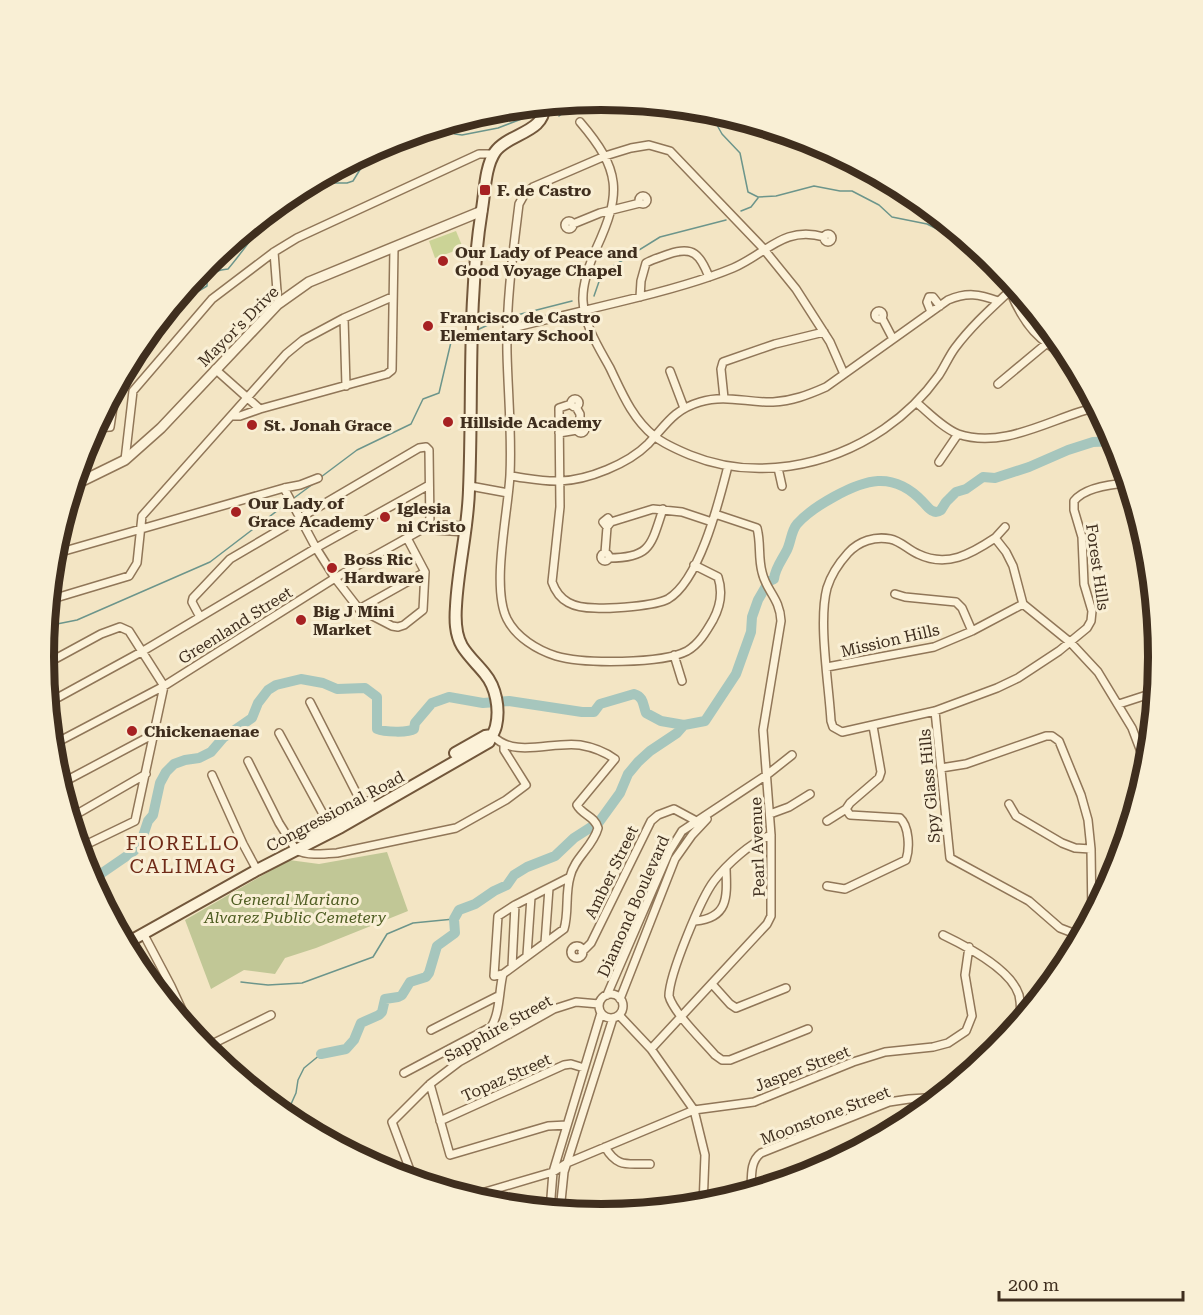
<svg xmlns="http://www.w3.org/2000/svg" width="1203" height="1315" font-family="'Roboto Serif',serif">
<rect width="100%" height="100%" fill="#f3e5c4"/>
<!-- green -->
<path fill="#cbd396" d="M456,231L463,248L435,258L429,241Z"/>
<!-- cemetery -->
<path fill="#c1c796" d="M387,852L408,911L316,948L285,958L275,974L244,970L211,989L185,920L289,860L319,864Z"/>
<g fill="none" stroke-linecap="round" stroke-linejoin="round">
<!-- stream -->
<path stroke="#6c958b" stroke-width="1.5" d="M688,108L713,118L722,134L740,153L748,192L758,197L776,196L814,186L840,191H852L879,205L892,217L927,224L941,231L963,236
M559,116L570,108L598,100
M442,126L455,134L462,135L498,128L532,115
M305,187L318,183H347L353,181L372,150
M741,211L751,207L758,198
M181,295L197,292L207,286V279C214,272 218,270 228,269C246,248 260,225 279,204
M594,296L602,273L660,237L726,220
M517,315L572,301
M477,330L501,319
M321,477L357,450L411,424L423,399L439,393L451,342L467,334
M294,498L313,484
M47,626L77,620L210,562L286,504
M241,982L268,985L302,983L373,957L387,934L413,923L454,919
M287,1118V1113L296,1093L298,1080L304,1068L321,1054"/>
<!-- river -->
<path stroke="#a6c6bd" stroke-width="10" d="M88,875L102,873L134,851L141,842L148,821L153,815L160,783L166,772L174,764L185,760L199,758L211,752L223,738L252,718L258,703L268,690L276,685L301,679L323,683L337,689L365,688L377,697V729C384,732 408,733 414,729L415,723L432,703L449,697L483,703L509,701L582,712H594L600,704L634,694C644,697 643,705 646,713L661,721L684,725L705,721L736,674L751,632L752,617L758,600L769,581L774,579C775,568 782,560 787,550C791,542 791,531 797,524C812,507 855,482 878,481C895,480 911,489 923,502C926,505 929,510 933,511C936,513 938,512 941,510L946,502L956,492L966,489L983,477L995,478L1029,467L1068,450L1093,442L1115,441
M321,1054L346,1049L354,1040L361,1023L379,1015L382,1012L385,999L398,997L402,995L410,982L426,977L429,973L437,946L455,933L454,919L459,910L475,904L494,891L507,885L514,875L527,867L555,856L574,838L599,822L620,793L628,774L638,762L650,751L677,733L684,725"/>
<!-- minor casing -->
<g stroke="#907658" stroke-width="10">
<path id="minor" d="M580,122C621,170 622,193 596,249C589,265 582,284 583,301C584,325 599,348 610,368C622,393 632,418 654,436C664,444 678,450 690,455C754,481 828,467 884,429C906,414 924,396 939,375C945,366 949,356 955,348C973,324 994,306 1015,286
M639 200a4 4 0 1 1 8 0a4 4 0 1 1-8 0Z
M565 225a4 4 0 1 1 8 0a4 4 0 1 1-8 0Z
M573,224L600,213L640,203
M824 238a4 4 0 1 1 8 0a4 4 0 1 1-8 0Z
M274,252L278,304
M1010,291C1024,325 1039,342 1072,359
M640,297L641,281L646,263C653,259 661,257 669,254C693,246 700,254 709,277
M875 315a4 4 0 1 1 8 0a4 4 0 1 1-8 0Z
M931,312L927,302L929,297H933L940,306
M344,318L392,297
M882,318L893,339
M508,329C545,320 582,311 619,302C657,293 697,283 733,268C766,254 784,225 824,237
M215,369L260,409L387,374L392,370L394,248
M670,371L684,408
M998,384L1046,344
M724,398L721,369L723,362L775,344L824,332
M571 403a4 4 0 1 1 8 0a4 4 0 1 1-8 0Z
M917,403C929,413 943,428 958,434C1005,450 1053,417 1097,407
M571,404L559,408L560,507L552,582C559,602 574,608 595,608C611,609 655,606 668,599C700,580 719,501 728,466
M576,407L580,414V425
M232,416H240L260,409
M577 429a4 4 0 1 1 8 0a4 4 0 1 1-8 0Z
M94,428L110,427L116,387
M559,433L577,430
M83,454L91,452L95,428
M125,460L133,391L212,299L274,252L297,238L479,154H493
M939,462L958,434
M778,468L782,486
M510,476C527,478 544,482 560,481C588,480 628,464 648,444C666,425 673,410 700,402C725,394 748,403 773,402C792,401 808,395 826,387L948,300C967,292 979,294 998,301
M1129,483C1112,484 1085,487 1074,501V510L1082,537L1084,584L1092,611L1091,621L1087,628L1059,651L1018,678L997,688L935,711L842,732L833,727L831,721C829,685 818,622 827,588C831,575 839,563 848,553C859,541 875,536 890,539C901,541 908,550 918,554C947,568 971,554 995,538L1006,552L1013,566L1023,604L1071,643L1098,672L1132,728L1148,770
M470,486L508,493
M284,488L316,548L335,578L359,609L392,626L398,627L404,625L423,610L425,572L407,538
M611,522L608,518L603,522L607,527L611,522L653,509L682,512L712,522
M435,530L466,532
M995,538L1005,527
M601 557a4 4 0 1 1 8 0a4 4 0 1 1-8 0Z
M605,553L607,527
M54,554L284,488L300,485L318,478
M609,558C651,558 651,545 663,509
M694,565L718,577C723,592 720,607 713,620C706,632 699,644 687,651C662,664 583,664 556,656C537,650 516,637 507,619C491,587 508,513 510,475C512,434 508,394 507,353C506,303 513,253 519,204L524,195L533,187L605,156L631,148L649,145L670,151L762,247L796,289L830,342L844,374
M895,594L905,597L956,602L962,608L972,631
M49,600L129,576L137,563L142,516L286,354L303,340L344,318L346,386
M359,609L425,572
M200,617L192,602L193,598L230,559L419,448L426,447L429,450L430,527
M674,655L682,681
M44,665L101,634L120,627L129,631L164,686
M827,667L934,647L972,631L1023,604
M46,682L55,700
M310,702L363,806
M48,703L143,651L316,548L429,485
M1119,704L1156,692
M935,711L950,858L1029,901L1060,928L1073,933L1085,931
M279,733L329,825
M52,745L164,686L335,578L421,530L435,525L467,526
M248,761L279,823L296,850C308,856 324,854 337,853L456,828L506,800L526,785L504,750V745
M941,768L966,764L1046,736H1052L1059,741L1081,795L1088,820L1091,849L1092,918
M212,775L243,844L257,870
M60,784L154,734
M1009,804L1016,816L1062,843L1075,848L1091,849
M770,814L789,807L810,794
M70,818L146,774
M827,821L846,809
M771,835C751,842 727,864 714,881C701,898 669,975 669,996C673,1012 703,1041 715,1055L722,1060H730L808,1029
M79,848L135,821L164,686
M827,886L845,889L906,860C910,848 909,826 900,818L850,815L846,809L850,803L879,778L881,772L873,726
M695,921C729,918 727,896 726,869
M143,933L171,986L195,1038
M943,935C966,946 1011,969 1019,995C1021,1004 1021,1013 1020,1023
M545,943L549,888
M571 952a6 6 0 1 1 12 0a6 6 0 1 1-12 0Z
M582,952L591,943L651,821L658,815L674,809L700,823
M527,955L531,897
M512,967L515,905L570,877
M503,974L494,976L498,916L515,905
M712,984L730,1004L736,1008L786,988
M599 1006a12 12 0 1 1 24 0a12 12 0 1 1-24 0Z
M607,995L669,852L682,831L768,774L792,755
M620,999L675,859L692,835L707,819
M619,1015L651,1049L694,1110L705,1155L703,1206
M431,1030L498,996
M204,1048L271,1015
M651,1049L767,924L771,916V835L763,730L781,621C780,598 766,591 762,572C758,557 761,543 757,528L715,514
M404,1073L491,1027C500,1014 499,989 503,974L564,929C569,913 565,894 570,877C574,858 593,847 598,828C595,816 582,815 577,805L615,759C605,752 592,747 580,745C551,741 514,759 492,735
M430,1084L450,1155L548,1126L567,1125
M440,1121L564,1065L571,1064L584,1068
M605,1147C618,1169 628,1163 650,1164
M414,1181L392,1122L430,1084L459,1062L554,1009L576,1002L599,1004
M751,1193C752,1178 749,1162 761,1153L889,1102L909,1099L941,1097
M468,1197L553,1172L567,1163L694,1110L754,1102L853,1062L885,1052L933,1047L948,1043L966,1031L972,1016L965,975L969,947
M550,1210L553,1172L601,1013
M560,1211L564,1172L613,1018
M599,1215H602"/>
</g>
<!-- tertiary casing -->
<g stroke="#907658" stroke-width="12">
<path id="tertiary" d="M74,485L125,460L161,428L278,304L309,282L482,211"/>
</g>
<!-- secondary casing -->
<g stroke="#72573b" stroke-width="14">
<path id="secondary" d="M455,753L485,736L492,735
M311,834L369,803
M125,944L257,870L341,827L489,742C491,737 495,731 496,726C500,709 496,687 485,674C478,665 468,656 462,646C455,634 455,620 456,606C458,567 468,529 469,490C473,396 467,302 482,209C485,191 485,167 495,152C508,133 546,133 544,105"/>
</g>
<!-- minor -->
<use href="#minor" stroke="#fcf2d9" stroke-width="7"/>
<!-- tertiary -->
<use href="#tertiary" stroke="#fcf2d9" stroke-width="9"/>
<!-- secondary -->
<use href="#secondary" stroke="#fcf2d9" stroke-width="10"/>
</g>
<!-- markers -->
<g fill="#a62122" stroke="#f9efd5" stroke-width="2">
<rect x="479" y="184" width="12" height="12" rx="3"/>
<circle cx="443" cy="261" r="6"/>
<circle cx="428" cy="326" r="6"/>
<circle cx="448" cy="422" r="6"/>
<circle cx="252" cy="425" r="6"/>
<circle cx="236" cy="512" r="6"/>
<circle cx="385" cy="517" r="6"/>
<circle cx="332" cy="568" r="6"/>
<circle cx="301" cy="620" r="6"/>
<circle cx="132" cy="731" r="6"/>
</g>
<g text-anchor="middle" stroke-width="6" stroke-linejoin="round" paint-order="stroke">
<!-- poi labels -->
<g font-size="16" font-weight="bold" fill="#3f2e1e" stroke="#f9efd5" text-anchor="start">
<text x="497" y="196">F. de Castro</text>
<text x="455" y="258">Our Lady of Peace and<tspan x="455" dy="18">Good Voyage Chapel</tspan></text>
<text x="440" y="323">Francisco de Castro<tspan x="440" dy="18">Elementary School</tspan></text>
<text x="460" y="428">Hillside Academy</text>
<text x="264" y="431">St. Jonah Grace</text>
<text x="248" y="509">Our Lady of<tspan x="248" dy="18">Grace Academy</tspan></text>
<text x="397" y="514">Iglesia<tspan x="397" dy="18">ni Cristo</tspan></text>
<text x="344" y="565">Boss Ric<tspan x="344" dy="18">Hardware</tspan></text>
<text x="313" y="617">Big J Mini<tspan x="313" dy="18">Market</tspan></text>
<text x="144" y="737">Chickenaenae</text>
</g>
<!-- street labels -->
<g font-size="16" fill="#3f2e1e" stroke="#f9efd5">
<text transform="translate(238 326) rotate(-45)" y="6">Mayor's Drive</text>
<text transform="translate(1098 567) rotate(82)" y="6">Forest Hills</text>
<text transform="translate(235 625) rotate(-32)" y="6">Greenland Street</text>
<text transform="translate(890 640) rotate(-13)" y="6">Mission Hills</text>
<text transform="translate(929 786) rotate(-95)" y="6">Spy Glass Hills</text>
<text transform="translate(335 811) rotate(-28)" y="6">Congressional Road</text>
<text transform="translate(757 847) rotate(-92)" y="6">Pearl Avenue</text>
<text transform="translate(611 872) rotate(-64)" y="6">Amber Street</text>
<text transform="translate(633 906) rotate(-66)" y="6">Diamond Boulevard</text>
<text transform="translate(498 1028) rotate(-29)" y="6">Sapphire Street</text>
<text transform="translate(802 1068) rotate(-21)" y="6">Jasper Street</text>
<text transform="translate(506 1077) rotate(-24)" y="6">Topaz Street</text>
<text transform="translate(825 1115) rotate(-21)" y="6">Moonstone Street</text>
</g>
<!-- park labels -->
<g font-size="16" font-style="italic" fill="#4e5d22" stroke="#f9efd5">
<text x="295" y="905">General Mariano<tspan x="295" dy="18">Alvarez Public Cemetery</tspan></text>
</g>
<!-- quarter labels -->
<g font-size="20" letter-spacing="1.5" fill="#702b18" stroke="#f9efd5">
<text x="183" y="850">FIORELLO<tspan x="183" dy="23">CALIMAG</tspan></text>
</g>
</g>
<!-- crop -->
<path d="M0 0H1203V1315H0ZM54 657a547 547 0 1 1 1094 0a547 547 0 1 1-1094 0Z" fill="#f9efd5" fill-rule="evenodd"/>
<path fill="none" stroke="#3f2e1e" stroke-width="8" d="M54 657a547 547 0 1 1 1094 0a547 547 0 1 1-1094 0Z"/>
<!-- scale -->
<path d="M999 1291v9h184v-9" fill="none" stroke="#3f2e1e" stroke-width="3"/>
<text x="1008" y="1291" font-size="18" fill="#3f2e1e" stroke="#f9efd5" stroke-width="4.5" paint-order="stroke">200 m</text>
</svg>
